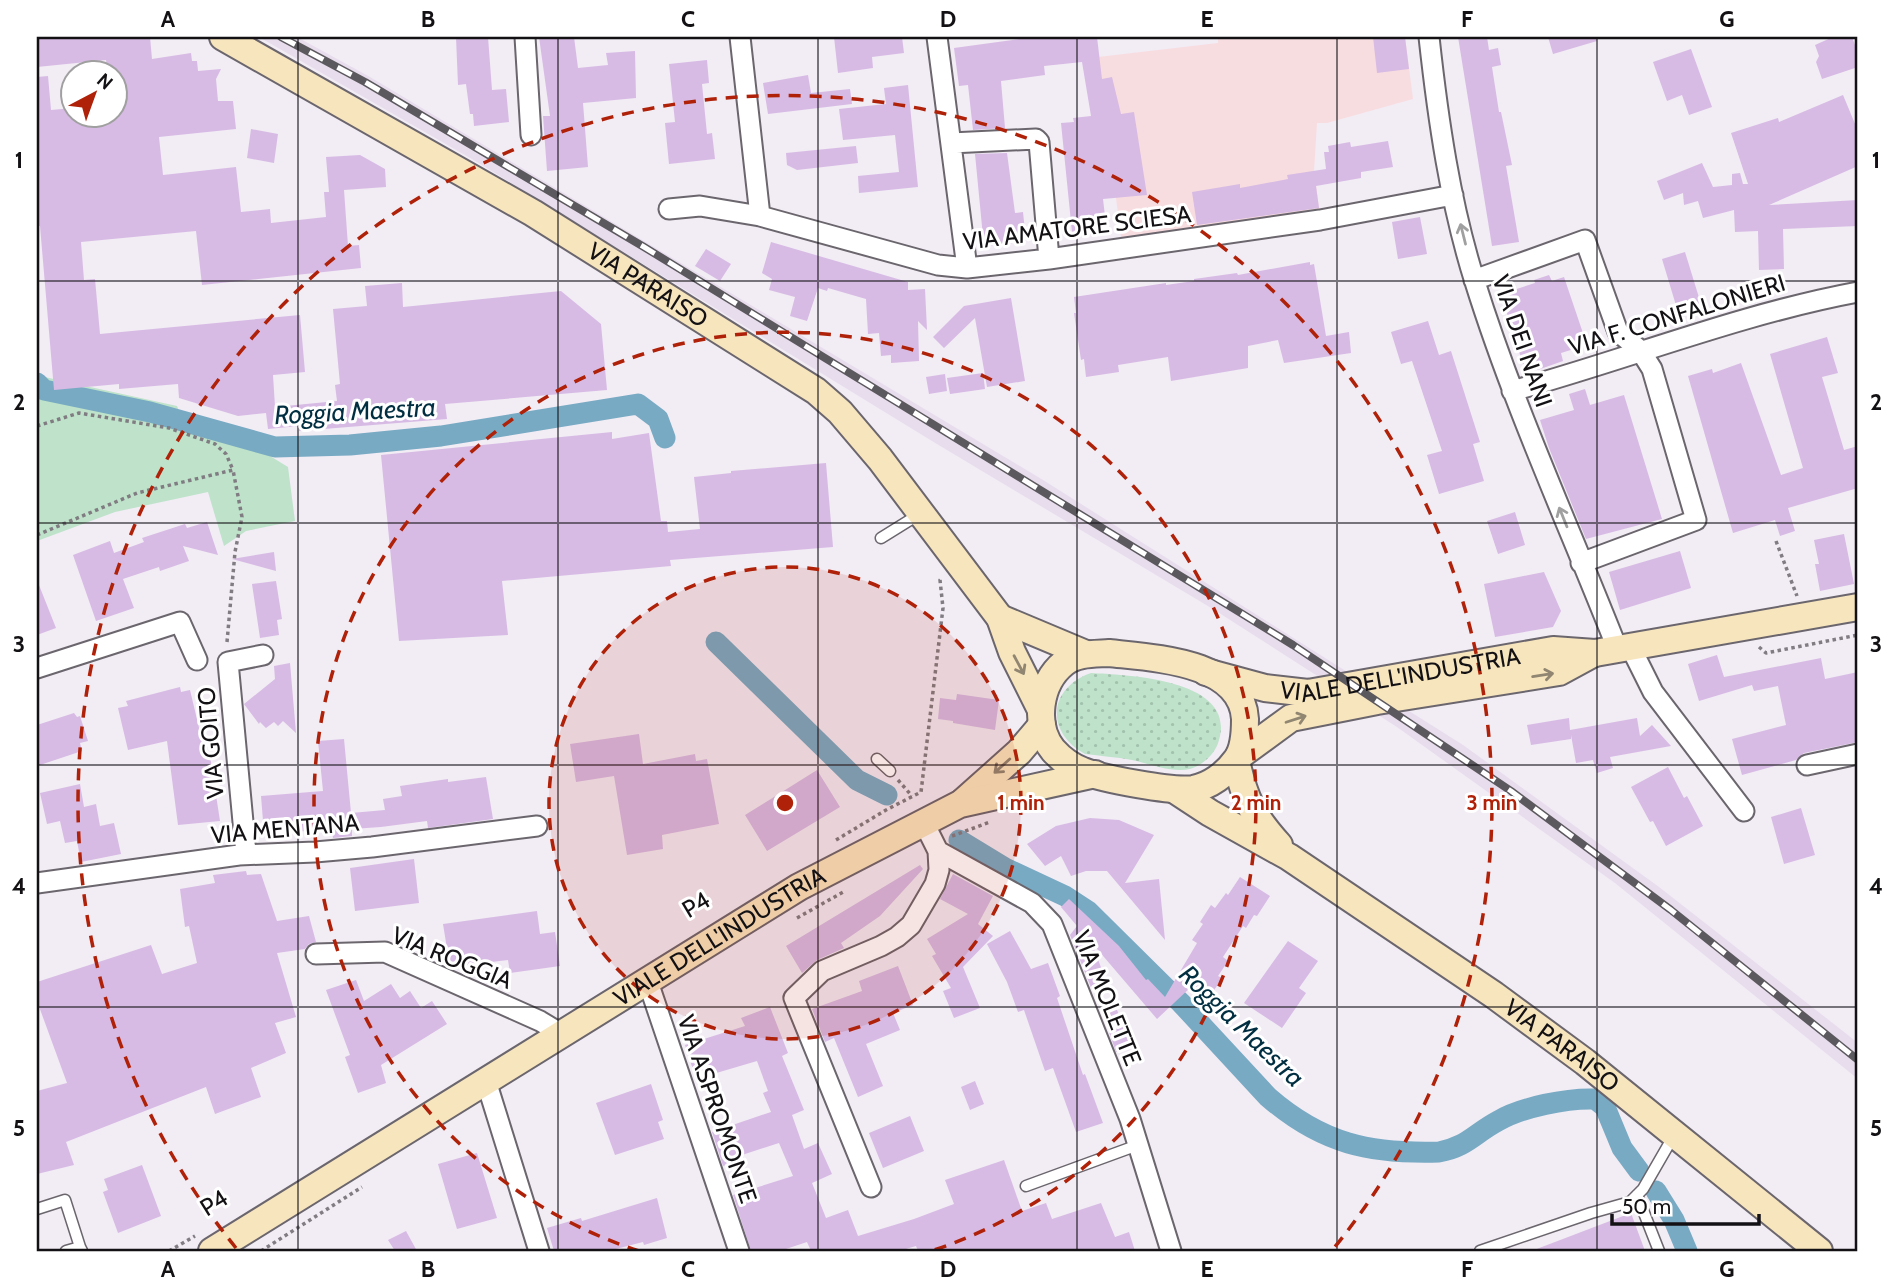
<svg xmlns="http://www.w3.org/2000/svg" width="1895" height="1288" font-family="Cabin,sans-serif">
<defs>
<pattern id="grass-dots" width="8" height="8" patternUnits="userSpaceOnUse" patternTransform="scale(1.75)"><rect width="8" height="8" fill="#bee3ca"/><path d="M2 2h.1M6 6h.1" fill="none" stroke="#a2c2ad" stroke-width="1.8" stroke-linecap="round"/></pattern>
</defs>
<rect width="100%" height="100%" fill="#f2ecf5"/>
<!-- built -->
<path fill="#e7ddec" d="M259,37H297L370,77L1043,480L1463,745L1659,887L1858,1043V1079L1615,883L1397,727L1213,609L937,444L472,159Z"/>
<!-- education -->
<path fill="#f8dde0" d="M1218,37H1405L1413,99L1327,123H1317L1314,171L1320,215L1122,245L1098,57L1218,43Z"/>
<!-- grass -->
<path fill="url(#grass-dots)" d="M1091,673C1128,675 1237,679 1219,740C1216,753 1203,765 1190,769C1172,773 1150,764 1132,760C1116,757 1100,756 1085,754C1045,732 1048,688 1091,673Z"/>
<!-- park -->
<path fill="#bee3ca" d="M40,376L177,406L185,426L252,445L288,467L295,521L246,531L224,546L208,492L115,512L37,541V384Z"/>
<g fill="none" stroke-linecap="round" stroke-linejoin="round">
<!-- canal -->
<path stroke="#78aac3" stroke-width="21" d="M37,383L44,390L150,412L275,447L350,445L441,436L638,404L658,419L665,438
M716,642L857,780L887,795
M959,840L1005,868L1065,896L1088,911L1181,1003L1268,1097C1322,1144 1370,1154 1439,1152C1467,1147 1475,1133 1498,1121C1522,1107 1567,1098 1595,1099L1605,1107L1622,1148L1639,1171
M1656,1191L1674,1220L1687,1251"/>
</g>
<!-- building -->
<path fill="#d7bbe4" d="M37,37H150L152,59L191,53L192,61H197L198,71L221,69L216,79L218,101H233L236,129L159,137L163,175L236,167L241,212L270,209L271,223L326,217L324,192H329L326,157L360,155L385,169L386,187L344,190L348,246L359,245L361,268L202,285L196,231L81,242L84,280L95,279L100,334L300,315L305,372L273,375L275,407L337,401L335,385L340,384L333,309L367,306L365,286L402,283L403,307L561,291L601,324L607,390L445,404L447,419L299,431V426L268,429L266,413L238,416L179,398L178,384L119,389V384L54,390L40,226H37V77L48,76L51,110L74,108V116H116V74H108L106,60L37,67Z
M456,37H488L492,90L506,89L509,122L474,126L473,114H470L466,84L458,85Z
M539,37H574L578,68L608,65L606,53L635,51L636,98L583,103L588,167L547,171L543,116H550Z
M834,37H902L904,53L872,57L873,68L838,73Z
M1035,37H1097L1102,79L1112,77L1121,114L1134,112L1147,195L1103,199L1107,233L1090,235V230L1072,232L1061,123L1074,122L1073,118L1091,116L1082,62L1044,66L1045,75L1001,81L1005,128L973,130L968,85L959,86L954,48Z
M1373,37H1405L1409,69L1377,73Z
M1458,37H1487L1489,50L1498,48L1501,65L1492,67L1499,112H1501L1512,165L1506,166L1519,242L1492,246Z
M1548,37H1596L1597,41L1553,54Z
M1833,37H1852L1858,53V67L1822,79L1816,62L1819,56L1815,45Z
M1691,49L1712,107L1689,115L1682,95L1667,101L1653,62Z
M707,60L709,83L702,84L707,134L712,133L715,159L669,164L665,123L675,122L669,64Z
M808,75L811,93L850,89L852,104L768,114L763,83Z
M908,85L918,187L859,193L858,176L899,172L895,135L843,140L839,109L886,104L884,88Z
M1843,95L1858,131V166L1769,205L1858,200V226L1783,229L1784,269L1759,270L1758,231L1735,232L1734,210L1703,218L1698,201L1684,205L1683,193L1664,200L1657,181L1702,163L1713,187L1732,185V174L1740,173L1743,184H1748L1731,133L1778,118L1779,122Z
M251,129L278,134L274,163L247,158Z
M1388,141L1393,167L1361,172V178L1316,186L1319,208L1197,225L1192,192L1240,184V188L1288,179L1287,175L1326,169L1324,152H1329L1328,146L1350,142L1351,147Z
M856,146L858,163L797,170L787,165L786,153Z
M1007,153L1015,213L1023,212L1026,241L984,247L975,154Z
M1420,217L1427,254L1398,259L1392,222Z
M771,242L908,282V290L925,289L927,330L918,321L919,361L891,363V355L881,356L879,333L868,334L866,299L828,288L827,291L818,288L807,321L790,316L795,297L769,290L772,279L762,273Z
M706,249L731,264L720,281L695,266Z
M1685,252L1701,304L1678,312L1662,259Z
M1310,262V265L1314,264L1326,336L1349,332L1351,353L1284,363L1278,340L1248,346V368L1171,381L1168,357L1118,365L1119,372L1086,377L1084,359L1081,360L1074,313H1076L1074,297L1166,283V285L1194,281V279L1237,273L1238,275Z
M1549,275L1552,281L1564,277L1587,345L1561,353L1563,361L1526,374L1501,294L1535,283L1534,280Z
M1011,298L1025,381L987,387L975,318L944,348L933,337L964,306Z
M1428,321L1439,355L1451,351L1480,442L1473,444L1484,481L1439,494L1427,455L1442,451L1412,361L1401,364L1391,332Z
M1827,337L1838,373L1822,377L1844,450L1858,446V488L1788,508L1795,531L1780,536L1775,520L1733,533L1688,376L1712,369L1713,373L1741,363L1781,475L1803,468L1770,354Z
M983,373L985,389L950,394L947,378Z
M945,374L947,391L929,394L926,377Z
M1585,389L1590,405L1624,395L1662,519L1586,539L1549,448L1540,420L1574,410L1569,394Z
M612,432V439L649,433L661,521H667L668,532L700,529L694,477L731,473V471L826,463L833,547L670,560L671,566L502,581L508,635L399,641L381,455Z
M1515,512L1525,545L1498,554L1487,521Z
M207,522L218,555L183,546L189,561L160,571L159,567L123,579L134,608L96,621L73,555L110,541L114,553L144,542L142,538L185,524L187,528Z
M1844,534L1854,584L1820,591L1815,564H1819L1814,540Z
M1680,551L1691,588L1620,610L1609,572Z
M274,552L276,571L232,559Z
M1544,572L1561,611L1553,627L1495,637L1484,584Z
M37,580L56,628L37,635Z
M276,581L282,619L277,620L279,635L260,638L252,584Z
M1717,655L1724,677L1821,658L1825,679L1858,672V742L1804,753L1796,760L1742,775L1732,739L1786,725L1778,686L1754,691L1752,685L1699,701L1688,664Z
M290,663L296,733L283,721L278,726L274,722L266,728L260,722L259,724L244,704L275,679L274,666Z
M180,687L181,692L190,690L206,757L210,756L220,821L178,825L167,741L128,750L118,708L128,706L126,701Z
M957,694L999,700L995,730L953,723V721L938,719L940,698L956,700Z
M74,713L77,717L80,716L88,741L80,743L82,751L37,766V725Z
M1569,718L1570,730L1637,718L1640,736L1652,725L1671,746L1610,757L1613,768L1597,773L1593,760L1576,763L1571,735V739L1531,745L1527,725Z
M639,734L643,764L695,754L696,761L707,759L719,824L662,835L663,849L627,855L614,776L576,782L570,744Z
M344,739L351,813L385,810L383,799L402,796L400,786L448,779V782L486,777L493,819L428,828L427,821L381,827L352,829V836L333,838L332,830L264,833L261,796L323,791L318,741Z
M1668,767L1684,798L1687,796L1703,826L1666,846L1653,821L1650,822L1631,787Z
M817,770L840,807L767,851L745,815Z
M80,784L84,807L96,804L100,826L114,823L121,854L81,862L77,841L65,843L60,821L47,824L40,793Z
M1801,808L1815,855L1784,864L1771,817Z
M1090,818L1119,820L1154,835L1125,883L1159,879L1165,940L1107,871H1086L1071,876L1061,856L1045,866L1027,844L1056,826Z
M414,859L419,903L355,911L350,868Z
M920,865L923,869L880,916L841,943L844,948L817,960L802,973L786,946Z
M246,871L247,875L261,874L277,921L309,916L316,942L309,944L305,949L277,953L296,1017L275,1023L286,1053L251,1068L261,1097L215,1114L206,1087L66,1142L74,1165L37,1174V1091L67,1083L37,1001V982L151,945L162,974L197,963L189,926L185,927L180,889L215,883L213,875Z
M953,874L993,896L978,924L993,936L963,967L980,1008L954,1018L943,991L951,988L932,956L936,954L927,939L968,914L940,899Z
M1240,877L1270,896L1257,916L1254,915L1246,928L1243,926L1223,957L1228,961L1218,976L1222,978L1209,998L1191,987L1157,1019L1092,943L1107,984L1092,990L1070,935L1077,926L1061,907L1069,899L1119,946L1146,980L1148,979L1165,997L1197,943L1192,940L1203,924L1200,922L1211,905L1215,908L1226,893L1228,895Z
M537,911L540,934L555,932L560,966L510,973L508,960L450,967L443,924Z
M1010,931L1031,969L1048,963L1060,996L1057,998L1083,1075L1085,1074L1103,1123L1076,1132L1053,1068L1045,1071L1024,1010L1018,1012L1007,982L987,944Z
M1288,941L1318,961L1299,988L1306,993L1282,1028L1244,1003Z
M898,966L913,1005L893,1013L900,1030L866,1044L883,1086L858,1097L834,1038L825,1042L812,1009L862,991L859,981Z
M356,980L364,1001L391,984L400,998L410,991L421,1008L432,1001L447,1024L381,1065L386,1083L358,1093L345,1057L350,1055L326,990Z
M1115,1004L1130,1047L1116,1052L1101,1009Z
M770,1007L788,1053L782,1056L804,1110L792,1115L804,1149L818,1143L832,1174L812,1183L826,1218L848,1210L858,1236L914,1219L954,1204L945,1180L1004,1160L1022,1211L1046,1203L1052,1219L1101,1203L1115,1237L1129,1232L1135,1251H918L916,1246L899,1251H811L807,1242L780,1251H751L733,1195L793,1176L779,1143L742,1155L744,1159L723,1166L712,1132L771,1112L763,1093L768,1091L757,1061L696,1079L685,1045L745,1026L741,1018Z
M975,1081L984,1104L970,1110L961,1087Z
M651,1084L663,1120L658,1122L664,1139L615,1155L596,1103Z
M910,1116L924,1151L883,1168L869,1133Z
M477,1153L497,1218L457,1229L438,1164Z
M142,1165L161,1216L118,1233L103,1192L108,1190L104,1179Z
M657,1198L667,1238L644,1245L643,1242L608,1251H554L547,1228L581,1218L582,1221Z
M1631,1213L1645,1251H1535L1534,1250Z
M406,1231L417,1251H395L388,1240Z"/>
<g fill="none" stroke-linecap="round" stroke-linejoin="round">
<!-- lane casing -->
<g stroke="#6b666d" stroke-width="13">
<path id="lane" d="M881,538L918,515
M877,759L890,771
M1026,1186L1138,1145
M1637,1195L1659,1251
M37,1209L65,1200L80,1247
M66,1251L80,1247L82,1251
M1480,1251L1591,1213L1630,1202L1643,1189L1673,1137"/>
</g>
<!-- street casing -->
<g stroke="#6b666d" stroke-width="23">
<path id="street" d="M525,37L531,135
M740,37L760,216
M937,37L967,268
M1429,37C1438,119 1450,203 1475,282C1514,407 1569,526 1617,648
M951,143L1036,139L1039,142L1049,259
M669,209L700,206L760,216L938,265L967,268L1049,259L1320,220L1453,195
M1474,280L1585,240L1618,332L1640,350L1652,369L1696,520L1581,563
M1512,391C1628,359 1740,314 1858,292
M1630,646L1653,692L1744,811
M37,668L180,622L197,660
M1807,765L1858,754
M923,821L938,851L1032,903L1052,924L1130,1119L1171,1251
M246,854L228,662L263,655
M37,883L239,855L315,852L372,847L537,826
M316,954L385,952L540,1021L563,1035
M648,982L739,1251
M486,1081L539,1251
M871,1187L794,998L822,971L881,946L897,937L911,925L935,884L939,870L938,851"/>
</g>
<!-- secondary casing -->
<g stroke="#6b666d" stroke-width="30">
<g id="secondary">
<path id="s1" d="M223,37L533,213L816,391L840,412L880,459L1000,618L1012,652L1041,710"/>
<path d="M1000,618L1086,654"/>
<path d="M1109,653C1153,658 1242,661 1245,719C1245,732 1244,750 1236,760C1226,774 1210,786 1193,789C1173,792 1103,779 1083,771C1072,767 1061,759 1053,750C1033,725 1039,683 1064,663C1076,653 1094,654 1109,653Z"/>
<path id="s2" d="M1206,672L1265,688L1308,693L1553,650L1595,653L1858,607"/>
<path d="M1239,756L1291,718L1377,701L1559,672L1594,653"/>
<path d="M1236,761C1245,800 1252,815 1279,845"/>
<path id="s3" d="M1175,790L1210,813L1289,857L1494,995L1585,1062L1819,1251"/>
<path d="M963,802L1019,752L1042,725"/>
<path id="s4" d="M212,1251L799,887L960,804L1095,774"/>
</g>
</g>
<!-- path -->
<path stroke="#807c82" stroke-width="3.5" stroke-dasharray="3.5 3.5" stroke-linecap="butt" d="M37,426L79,413L169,428L215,444L226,454L233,470L137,493L37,535
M1776,541L1797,596
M227,642L235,552L242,517L233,470
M1759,647L1766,653L1858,635
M898,780L912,796
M952,836L990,822
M836,840L886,810L921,792L943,608L940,580L942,578
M797,918L845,891
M169,1251L195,1236
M261,1251L362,1187"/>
<!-- lane -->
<use href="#lane" stroke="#fff" stroke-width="10"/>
<!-- street -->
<use href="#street" stroke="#fff" stroke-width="19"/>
<!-- secondary -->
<use href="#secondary" stroke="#f7e5bd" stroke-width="26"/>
<!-- rail casing -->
<g stroke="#5c595e" stroke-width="8">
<path id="rail" d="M281,37L365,82L644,247L1293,645L1511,791L1671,910L1858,1060"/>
</g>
<!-- rail -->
<use href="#rail" stroke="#fff" stroke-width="5" stroke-dasharray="16" stroke-linecap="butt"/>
</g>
<!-- one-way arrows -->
<defs><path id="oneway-shaft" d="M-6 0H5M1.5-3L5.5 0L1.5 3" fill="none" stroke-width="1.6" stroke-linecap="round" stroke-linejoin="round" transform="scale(1.75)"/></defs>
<g stroke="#a1a0a1">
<use href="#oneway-shaft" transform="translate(1463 234) rotate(-104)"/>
<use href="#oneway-shaft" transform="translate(1563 517) rotate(-112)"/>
</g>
<g stroke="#908671">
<use href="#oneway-shaft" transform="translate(1019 665) rotate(62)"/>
<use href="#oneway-shaft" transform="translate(1543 675) rotate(-9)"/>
<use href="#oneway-shaft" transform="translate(1296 719) rotate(-18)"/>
<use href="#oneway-shaft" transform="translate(1002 766) rotate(138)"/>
</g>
<!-- grid -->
<path fill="none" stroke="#131114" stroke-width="2" stroke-opacity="0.55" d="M298,37V1251M558,37V1251M818,37V1251M1077,37V1251M1337,37V1251M1597,37V1251M37,281H1858M37,523H1858M37,765H1858M37,1007H1858"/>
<!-- distance rings -->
<circle cx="785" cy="803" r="236" fill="#af2108" fill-opacity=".12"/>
<g fill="none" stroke="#af2108" stroke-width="3.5" stroke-dasharray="12 9">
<circle cx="785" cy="803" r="236"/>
<path d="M639 1251A471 471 0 1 1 931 1251"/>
<path d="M236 1248A707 707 0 1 1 1334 1248"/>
</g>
<g text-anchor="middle" stroke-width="6" stroke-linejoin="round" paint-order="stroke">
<!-- street labels -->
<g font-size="24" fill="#131114" stroke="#fff">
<text transform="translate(1077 228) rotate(-7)" y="8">VIA AMATORE SCIESA</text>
<text dy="8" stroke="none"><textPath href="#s1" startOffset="492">VIA PARAISO</textPath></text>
<text transform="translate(1677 315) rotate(-17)" y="8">VIA F. CONFALONIERI</text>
<text transform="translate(1522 341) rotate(71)" y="8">VIA DEI NANI</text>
<text dy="8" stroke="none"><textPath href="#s2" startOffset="198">VIALE DELL'INDUSTRIA</textPath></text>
<text transform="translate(211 743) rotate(-95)" y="8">VIA GOITO</text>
<text transform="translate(285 829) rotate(-5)" y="8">VIA MENTANA</text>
<text transform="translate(696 905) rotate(-31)" y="8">P4</text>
<text dy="8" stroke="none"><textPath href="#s4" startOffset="597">VIALE DELL'INDUSTRIA</textPath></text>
<text transform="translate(452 958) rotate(22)" y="8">VIA ROGGIA</text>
<text transform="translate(1107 998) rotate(68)" y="8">VIA MOLETTE</text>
<text dy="8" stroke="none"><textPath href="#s3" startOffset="464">VIA PARAISO</textPath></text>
<text transform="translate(717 1109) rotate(71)" y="8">VIA ASPROMONTE</text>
<text transform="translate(214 1203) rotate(-32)" y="8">P4</text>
</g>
<!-- water labels -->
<g font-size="26" font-style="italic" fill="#012f41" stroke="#fff">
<text transform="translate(355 411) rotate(-3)" y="9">Roggia Maestra</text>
<text transform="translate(1242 1026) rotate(44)" y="9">Roggia Maestra</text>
</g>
</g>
<circle cx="785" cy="803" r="10" fill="#af2108" stroke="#fff" stroke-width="3.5"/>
<g font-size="21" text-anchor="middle" font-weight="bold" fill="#af2108" stroke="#fff" stroke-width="6" stroke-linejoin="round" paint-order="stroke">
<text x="1021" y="810">1 min</text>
<text x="1256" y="810">2 min</text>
<text x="1492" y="810">3 min</text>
</g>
<!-- border -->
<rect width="1895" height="1288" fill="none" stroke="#ffffff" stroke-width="77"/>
<!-- north arrow -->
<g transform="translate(94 94) rotate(41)"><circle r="33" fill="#ffffff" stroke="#a1a0a1" stroke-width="2"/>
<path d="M0-5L12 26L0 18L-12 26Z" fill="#af2108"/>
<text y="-10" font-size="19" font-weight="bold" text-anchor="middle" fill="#131114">N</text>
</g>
<!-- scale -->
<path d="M1612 1214v10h147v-10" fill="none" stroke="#131114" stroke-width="3.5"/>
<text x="1622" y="1214" font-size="21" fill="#131114" stroke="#ffffff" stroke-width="5" paint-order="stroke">50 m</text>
<rect x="38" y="38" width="1818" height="1212" fill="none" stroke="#131114" stroke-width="2.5"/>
<g font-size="23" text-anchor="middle" font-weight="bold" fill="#131114">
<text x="168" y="27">A</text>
<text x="428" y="27">B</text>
<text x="688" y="27">C</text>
<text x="948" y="27">D</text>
<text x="1207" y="27">E</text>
<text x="1467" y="27">F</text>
<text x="1727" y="27">G</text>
<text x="19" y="168">1</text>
<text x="1876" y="168">1</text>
<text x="19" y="410">2</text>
<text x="1876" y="410">2</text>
<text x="19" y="652">3</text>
<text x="1876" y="652">3</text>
<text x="19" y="894">4</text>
<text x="1876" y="894">4</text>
<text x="19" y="1136">5</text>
<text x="1876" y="1136">5</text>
<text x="168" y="1277">A</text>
<text x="428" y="1277">B</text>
<text x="688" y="1277">C</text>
<text x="948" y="1277">D</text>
<text x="1207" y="1277">E</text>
<text x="1467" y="1277">F</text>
<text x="1727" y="1277">G</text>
</g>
</svg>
